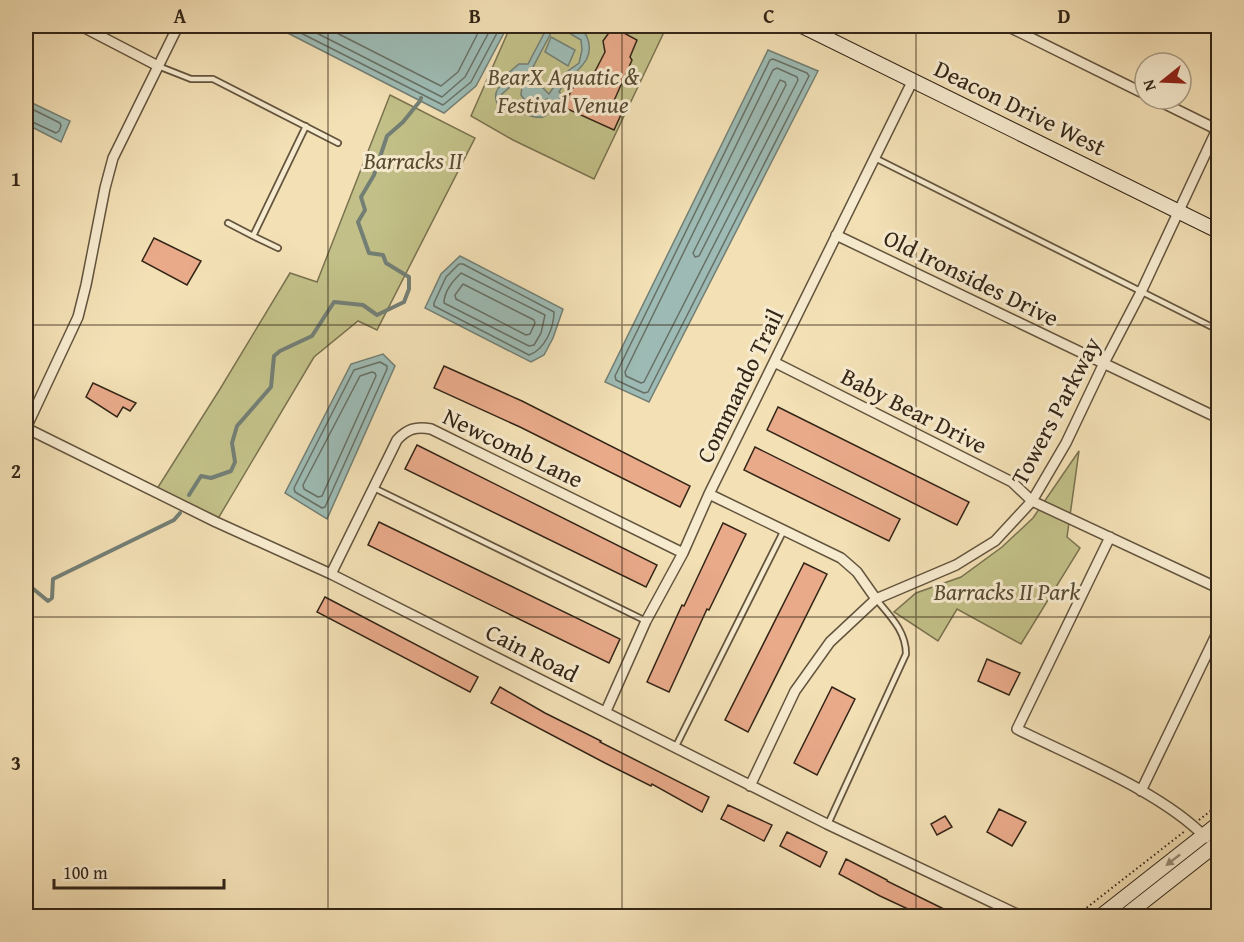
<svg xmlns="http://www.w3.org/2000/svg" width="1244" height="942" font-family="'Gentium Book Plus',serif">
<rect width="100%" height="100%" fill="#f3e0b5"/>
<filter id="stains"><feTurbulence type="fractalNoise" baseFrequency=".00333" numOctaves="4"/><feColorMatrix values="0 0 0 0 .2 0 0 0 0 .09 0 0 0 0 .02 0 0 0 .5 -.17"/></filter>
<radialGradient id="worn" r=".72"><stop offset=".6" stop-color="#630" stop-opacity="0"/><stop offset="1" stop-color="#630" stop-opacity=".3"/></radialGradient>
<!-- green -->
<path fill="#c2c088" stroke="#7a7250" stroke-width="1.5" d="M506,26H661L666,28L594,179L513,140L471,116L508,32Z
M390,95L475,138L377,330L358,321L314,357L216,522L155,492L220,389L290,273L317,282Z
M1079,451L1067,537L1080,548L1021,644L957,609L938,641L894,612L916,593L961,577L1002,547L1033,518Z"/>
<!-- water -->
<path fill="#9dbbb4" stroke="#737f75" stroke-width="1.5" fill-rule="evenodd" d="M274,26H501L504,33L476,86L444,113Z
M548,26H579C580,29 585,32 587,37C598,64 568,73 559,92L562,94L559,101L557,100C544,128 535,115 513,111C508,109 504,110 499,107C494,98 494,90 503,84L501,79L519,64H528ZM559,27L581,40L582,50L579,63L561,76L549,94L536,81H528L522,86L521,95L527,103L537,105L547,99L548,106C538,115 531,109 519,105C514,104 509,105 504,103L501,98L502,94L533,67L552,31Z
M551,37L575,50L568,66L545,52Z
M768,50L818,71L649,402L605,382Z
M26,100L70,121L61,142L26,124Z
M460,256L563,309L553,338L544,355L531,362L425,308L441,274Z
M383,354L395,366L327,519L285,493L351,364Z"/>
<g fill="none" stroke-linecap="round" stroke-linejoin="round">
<!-- shore -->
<path stroke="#687066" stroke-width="1.5" d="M287,26L443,105L471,82L497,33L496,26
M303,26L442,97L465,77L489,32V26
M323,26L441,86L458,72L479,31V26
M773,59L807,73L809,76L648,392L644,393L616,380L615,376L770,60Z
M777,68L797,77L798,80L644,382L641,383L626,376L625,372L773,70Z
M780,80L785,82L786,85L699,256L695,257L693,253Z
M26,106L60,123L61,126L59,131L56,133L26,119
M459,264H463L554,312C554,327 545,350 529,355L434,306V303L446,277Z
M461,273L545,315L541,333L534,345L529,346L444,303C444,291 453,281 461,273Z
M463,284L534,320L535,323L530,334L526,335L456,299L455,295Z
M380,362L387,366V369L325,507L322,508L295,492L294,488L354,370Z
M372,372L375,373L376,376L322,496L318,497L304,489L303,485L360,376Z"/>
<!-- stream -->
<path stroke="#737f75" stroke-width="4" d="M189,495L201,476L211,478L231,471L235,462L232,443L237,426L271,387L274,356L280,351L312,336L334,302L363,305L377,315L404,302L409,289V277L386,263L383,255L369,253L358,222L365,210L361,197L374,175L387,136L403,122L420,101L421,98
M26,583L48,601L52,598L53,579L174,520L180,513"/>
</g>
<!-- building -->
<path fill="#e9aa8a" stroke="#332517" stroke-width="1.5" d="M613,27L637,40L630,57L632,60L613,103L624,108L614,130L563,107L577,80L588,85L605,52L603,41Z
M154,238L201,261L187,285L142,261Z
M444,366L522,401L690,486L680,507L520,427L434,388Z
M93,383L136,403L130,411L123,407L117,417L86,397Z
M778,407L969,502L957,525L767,430Z
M417,445L657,565L646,587L405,469Z
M755,447L900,519L889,541L744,470Z
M379,522L620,639L609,663L368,545Z
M723,523L746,534L709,610L707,609L669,692L647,682L682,605L684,606Z
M804,563L827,574L748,732L725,720Z
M325,597L478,677L470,692L317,612Z
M987,659L1020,673L1009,695L978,681Z
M500,687L545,713L601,741L600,742L709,797L702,812L652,784L651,786L605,763L491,703Z
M832,687L855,699L817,775L794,763Z
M728,805L772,825L764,841L721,819Z
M999,809L1026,822L1012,846L987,832Z
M945,816L952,827L937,835L931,824Z
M787,832L827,852L820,867L780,846Z
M846,859L887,880V881L958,916H923L880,896L839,874Z"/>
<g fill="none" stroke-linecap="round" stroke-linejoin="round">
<!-- lane casing -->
<g stroke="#63543e" stroke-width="8">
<path id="lane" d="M158,66L191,79H213L338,143
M875,158L1218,330
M228,223L253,236
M278,248L253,236L306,126
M374,488L646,621
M675,748L784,530
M828,824L906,654C906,631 890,616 876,599"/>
</g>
<!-- street casing -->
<g stroke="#63543e" stroke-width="12">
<path id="street" d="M81,26L158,66
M1007,26L1145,94
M1155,99L1218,130
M836,235L1218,418
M774,362L1012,482L1032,501L1218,588
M26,428L216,522L331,574L827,824L1021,916
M26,428L78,317L86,285L105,188L113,158L178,26
M709,494L841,558L857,572L876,599
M1110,537L1017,729C1075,758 1162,792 1206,838
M331,574L397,440C407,429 416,426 431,429L683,553
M606,711L646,621L683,553L709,494L913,80
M750,786L795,691L830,642L876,599L956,565L995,541L1032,501L1066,443L1104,363L1141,292L1218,127
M1141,791L1218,631"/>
</g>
<!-- secondary casing -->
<g stroke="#332517" stroke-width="16">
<path id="secondary" d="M802,26L1218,231
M1101,916L1218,824
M1125,916L1218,843"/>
</g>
<!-- path -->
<path stroke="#332517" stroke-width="2" stroke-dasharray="1.5 3" stroke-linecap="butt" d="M1199,820L1218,805
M1076,916L1185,831"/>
<!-- lane -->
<use href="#lane" stroke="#f7ebcf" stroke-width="4.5"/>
<!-- street -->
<use href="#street" stroke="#f7ebcf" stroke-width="9"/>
<!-- secondary -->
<use href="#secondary" stroke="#f7ebcf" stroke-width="14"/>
</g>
<!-- one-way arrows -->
<defs><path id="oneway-solid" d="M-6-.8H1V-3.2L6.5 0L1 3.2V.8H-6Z" transform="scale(1.5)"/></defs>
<use fill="#958873" href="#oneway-solid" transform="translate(1173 860) rotate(142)"/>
<!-- grid -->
<path fill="none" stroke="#332517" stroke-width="1.5" stroke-opacity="0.55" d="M328,26V916M622,26V916M916,26V916M26,325H1218M26,617H1218"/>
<g text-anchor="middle" stroke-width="6" stroke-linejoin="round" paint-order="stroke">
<!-- park labels -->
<g font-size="24" font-style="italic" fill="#574c33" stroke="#f7ebcf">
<text x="563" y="85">BearX Aquatic &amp;<tspan x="563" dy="28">Festival Venue</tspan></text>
<text x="413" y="169">Barracks II</text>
<text x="1007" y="600">Barracks II Park</text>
</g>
<!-- street labels -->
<g font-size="24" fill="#332517" stroke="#f7ebcf">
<text transform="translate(1020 108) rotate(26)" y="8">Deacon Drive West</text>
<text transform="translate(971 278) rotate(26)" y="8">Old Ironsides Drive</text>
<text transform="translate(740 386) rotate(-64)" y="8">Commando Trail</text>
<text transform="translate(914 411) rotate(27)" y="8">Baby Bear Drive</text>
<text transform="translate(1056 411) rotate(-62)" y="8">Towers Parkway</text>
<text transform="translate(513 448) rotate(26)" y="8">Newcomb Lane</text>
<text transform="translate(532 653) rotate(27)" y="8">Cain Road</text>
</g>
</g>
<!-- margin -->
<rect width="1244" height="942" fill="none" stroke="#f3e0b5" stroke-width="66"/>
<!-- north arrow -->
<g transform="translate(1163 81) rotate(252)"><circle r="28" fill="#f7ebcf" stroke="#a99c85" stroke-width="1.5"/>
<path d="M0-4.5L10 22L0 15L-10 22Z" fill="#8f2418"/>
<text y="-9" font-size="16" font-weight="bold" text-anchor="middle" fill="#332517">N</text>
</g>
<!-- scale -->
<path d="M54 879v9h170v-9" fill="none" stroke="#332517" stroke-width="3"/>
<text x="63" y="879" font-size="18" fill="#332517" stroke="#f7ebcf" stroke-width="4.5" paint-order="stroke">100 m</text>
<rect x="33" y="33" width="1178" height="876" fill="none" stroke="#332517" stroke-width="2"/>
<g font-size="20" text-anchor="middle" font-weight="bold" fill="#332517">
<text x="180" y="23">A</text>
<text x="475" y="23">B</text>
<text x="769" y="23">C</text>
<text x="1064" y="23">D</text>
<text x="16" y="186">1</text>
<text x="16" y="478">2</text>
<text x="16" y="770">3</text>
</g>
<rect width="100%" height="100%" filter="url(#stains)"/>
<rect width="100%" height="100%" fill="url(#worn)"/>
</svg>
